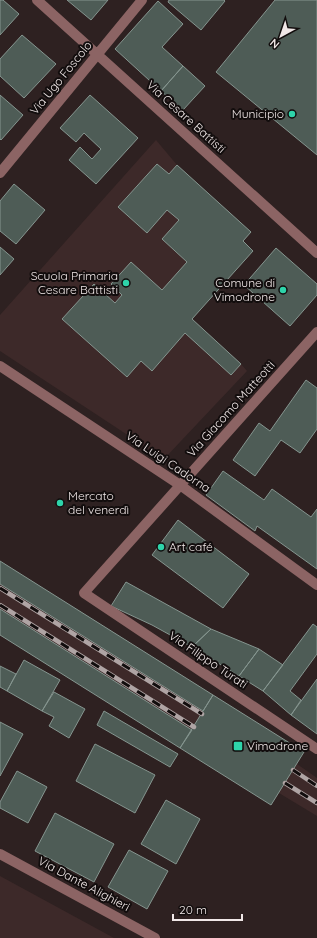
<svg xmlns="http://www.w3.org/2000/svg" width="317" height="938" font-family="Quicksand,sans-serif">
<rect width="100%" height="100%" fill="#2e2121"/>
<!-- built -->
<path fill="#3d2929" d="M156,140L177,165L251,232L243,241L253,251L192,319L241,364L247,371L164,459L0,351V315Z
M0,561L304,752L297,764L317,778V816L279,793L271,805L0,635Z
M0,876L114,938H0Z"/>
<!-- building -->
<path fill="#4e5c56" stroke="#85958f" d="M0,0H3L19,14L0,35Z
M67,0H108L91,20Z
M169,0H224L225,1L201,30L168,2Z
M275,0H317V155L216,72Z
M158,1L183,24L162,47L183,66L161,91L115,49Z
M22,35L56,64L24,98L0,76V59Z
M183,66L205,86L183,110L161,91Z
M0,95L23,115L1,140L0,139Z
M90,95L138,138L96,184L69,160L80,147L92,159L101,149L84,133L76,142L60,128Z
M157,164L169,174L177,165L251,232L243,241L253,251L192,319L241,364L231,375L185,333L152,371L141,361L127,377L62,319L94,284L115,303L122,295L111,284L131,262L162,290L187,262L162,239L179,220L167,210L147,233L118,207Z
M14,184L45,210L16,244L0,231V201Z
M0,247L14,259L0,275Z
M276,248L317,284V295L290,326L244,285Z
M306,380L317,388V429L300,453L281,440L255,476L233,460L259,423L270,431Z
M223,471L264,500L272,489L311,517L317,509V569L257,526L255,531L206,495Z
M178,520L249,574L223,608L152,555Z
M0,561L213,695L203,711L0,584Z
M126,582L211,629L192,647L152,625L111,606Z
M0,609L192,730L180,748L0,635Z
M313,624L317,627V654L290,691L301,700L291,715L263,691Z
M211,629L259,649L239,676L192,647Z
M259,649L283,665L263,691L239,676Z
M24,660L60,680L42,711L7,691Z
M0,666L16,674L7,691L0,687Z
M317,679V734L291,715Z
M54,692L85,709L69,738L49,726L54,717L42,711Z
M213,695L304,752L271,805L180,748Z
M104,711L178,754L170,767L97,725Z
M0,722L23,734L0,776Z
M95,744L155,775L135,813L76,781Z
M17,771L47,787L28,823L0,808V802Z
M166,800L200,819L176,864L141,844Z
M55,813L114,844L94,882L35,851Z
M129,850L168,871L147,909L108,887Z"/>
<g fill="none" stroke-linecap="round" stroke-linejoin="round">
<!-- minor -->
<path stroke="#8c6464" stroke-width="10" d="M37,0L317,253
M0,173L142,0
M317,332L84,593L317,749
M0,366L180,485L317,585
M0,854L155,938"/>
<!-- rail casing -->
<g stroke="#afa4a4" stroke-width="4.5">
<path id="rail" d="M0,588L202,714
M0,605L194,727
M293,770L317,786
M285,783L317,803"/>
</g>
<!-- rail -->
<use href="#rail" stroke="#120d0d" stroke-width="3" stroke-dasharray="9" stroke-linecap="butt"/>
</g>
<!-- markers -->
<g fill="#2ed4aa" stroke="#120d0d" stroke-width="1.5">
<circle cx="292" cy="114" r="4"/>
<circle cx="126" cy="283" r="4"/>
<circle cx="283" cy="290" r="4"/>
<circle cx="60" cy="503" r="4"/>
<circle cx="161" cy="547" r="4"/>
<rect x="233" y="741" width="10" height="10" rx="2"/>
</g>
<g text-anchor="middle" stroke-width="4" stroke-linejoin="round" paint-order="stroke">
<!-- street labels -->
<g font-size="12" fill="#f0e7e7" stroke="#120d0d">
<text transform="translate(61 78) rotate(-51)" y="4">Via Ugo Foscolo</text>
<text transform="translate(186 117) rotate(42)" y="4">Via Cesare Battisti</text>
<text transform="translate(231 409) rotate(-48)" y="4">Via Giacomo Matteotti</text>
<text transform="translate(168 462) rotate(34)" y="4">Via Luigi Cadorna</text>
<text transform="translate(208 660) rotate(34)" y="4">Via Filippo Turati</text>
<text transform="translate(84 884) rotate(28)" y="4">Via Dante Alighieri</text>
</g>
<!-- poi labels -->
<g font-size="12" fill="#f0e7e7" stroke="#120d0d" text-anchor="end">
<text x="284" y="118">Municipio</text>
<text x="118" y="280">Scuola Primaria<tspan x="118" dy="14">Cesare Battisti</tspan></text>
<text x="275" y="287">Comune di<tspan x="275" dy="14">Vimodrone</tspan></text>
<text x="68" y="500" text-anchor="start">Mercato<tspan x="68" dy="14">del venerdì</tspan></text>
<text x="169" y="551" text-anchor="start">Art café</text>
<text x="247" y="750" text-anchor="start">Vimodrone</text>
</g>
</g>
<!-- north arrow -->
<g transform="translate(281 36) rotate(220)" stroke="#120d0d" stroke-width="3" paint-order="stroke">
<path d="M0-3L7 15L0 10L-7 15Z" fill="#f0e7e7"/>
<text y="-6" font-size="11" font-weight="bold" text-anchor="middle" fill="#f0e7e7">N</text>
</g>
<!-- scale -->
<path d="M173 914v6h69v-6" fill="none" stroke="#f0e7e7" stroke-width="2"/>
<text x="179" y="914" font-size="12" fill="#f0e7e7" stroke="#120d0d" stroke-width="3" paint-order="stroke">20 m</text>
</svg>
